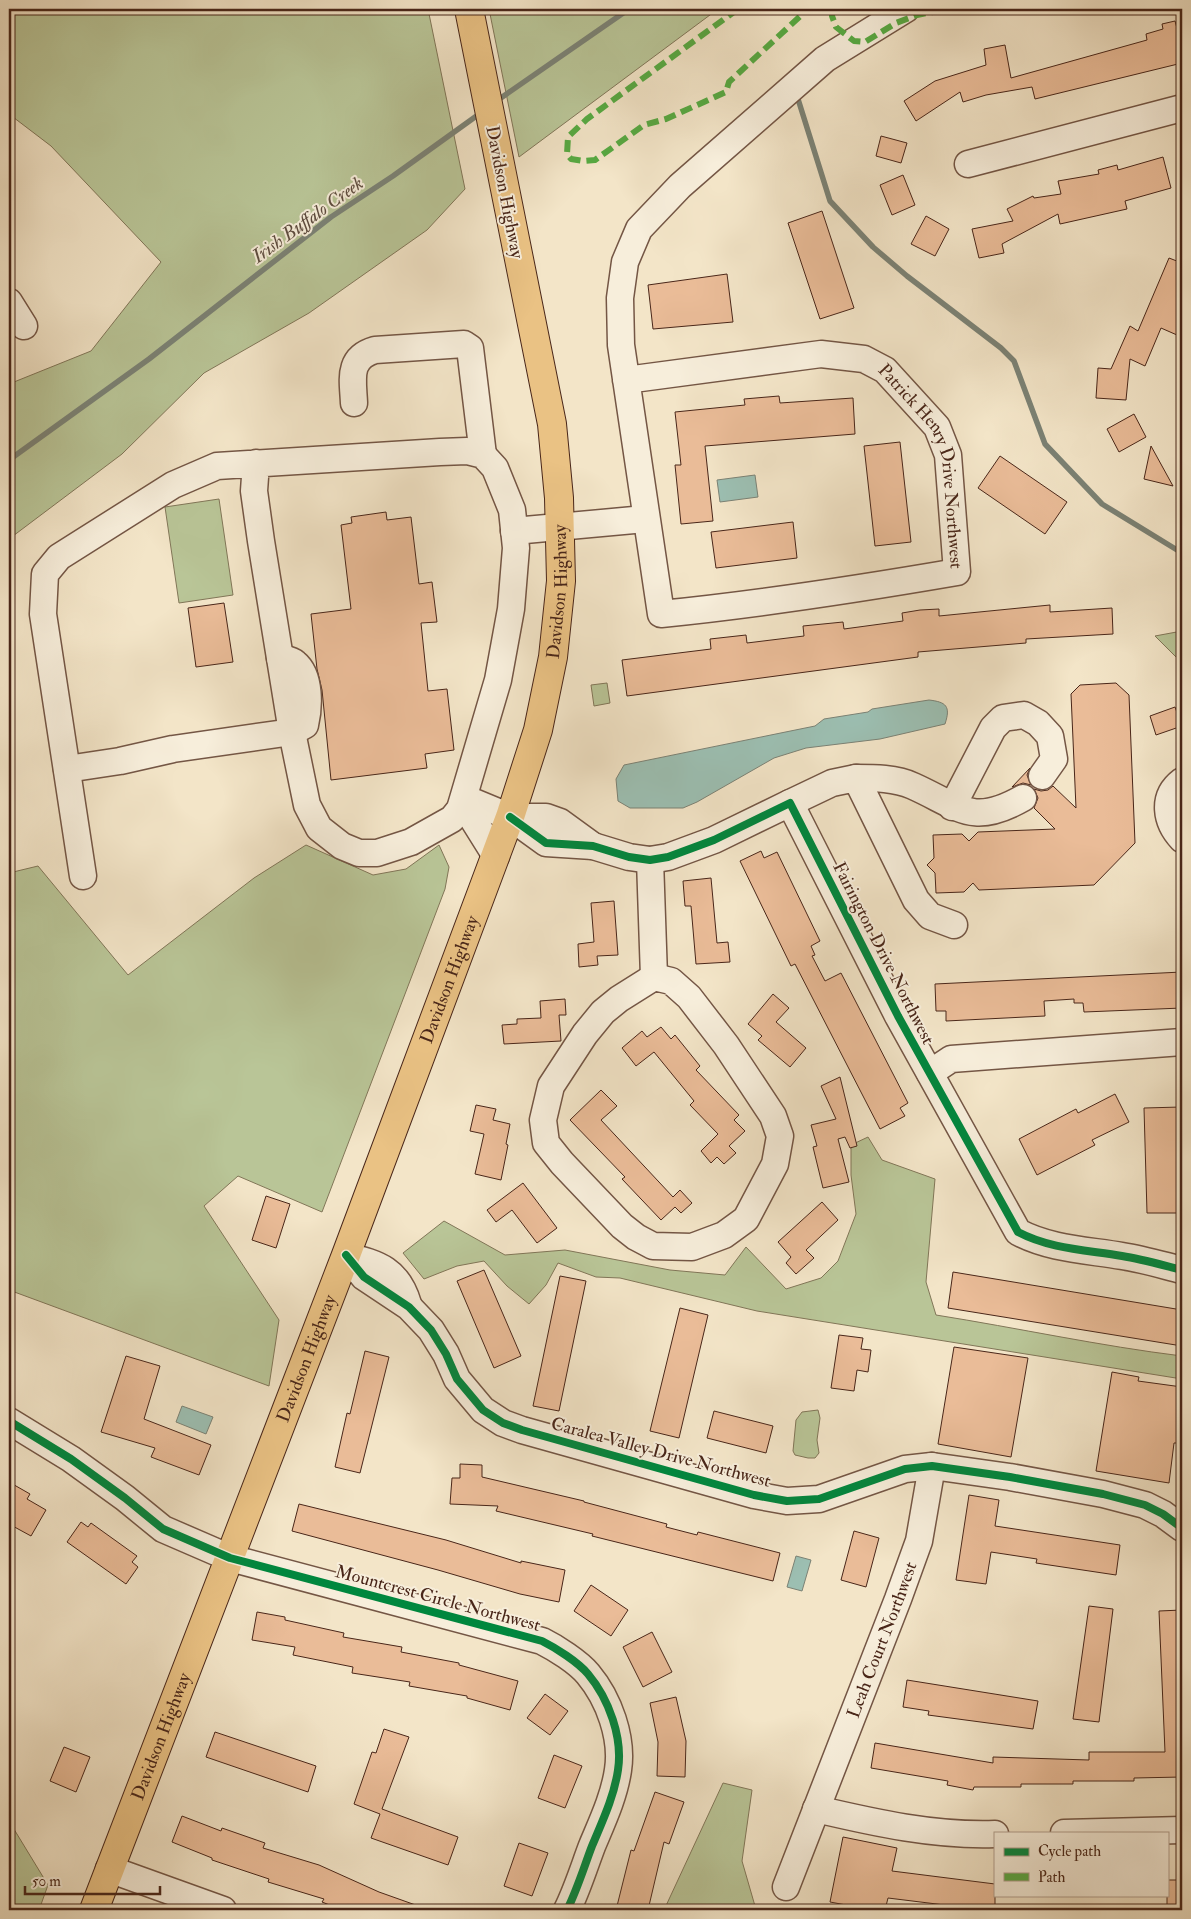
<svg xmlns="http://www.w3.org/2000/svg" width="1191" height="1919" font-family="'IM FELL Double Pica',serif">
<rect width="100%" height="100%" fill="#f3e5c8"/>
<filter id="stains"><feTurbulence type="fractalNoise" baseFrequency=".004" numOctaves="4"/><feColorMatrix values="0 0 0 0 .2 0 0 0 0 .09 0 0 0 0 .02 0 0 0 .5 -.17"/></filter>
<radialGradient id="worn" r=".72"><stop offset=".6" stop-color="#630" stop-opacity="0"/><stop offset="1" stop-color="#630" stop-opacity=".3"/></radialGradient>
<!-- green -->
<path fill="#b9c597" stroke="#817658" d="M9,9H428L465,189L427,230L309,313L204,373L122,454L9,539V384L91,351L161,262L51,146L9,114Z
M489,9H718L519,157Z
M219,499L233,595L179,603L165,507Z
M1182,631V663L1155,636Z
M607,683L610,703L594,706L591,685Z
M306,845L373,875L406,869L439,845L449,867L445,889L322,1212L238,1176L204,1206L279,1320L269,1386L9,1290V873L38,866L128,975L254,878Z
M868,1137L882,1160L935,1179L926,1282L936,1315C1018,1328 1100,1346 1182,1356V1379L757,1311L620,1278L596,1277L558,1263L546,1285L529,1304L507,1286L484,1261L457,1266L424,1279L403,1253L444,1221L505,1255L565,1250L670,1270L725,1275L746,1247L786,1289L821,1278L838,1261L856,1214L851,1175V1145Z
M818,1410L820,1418L817,1440L819,1453L815,1458H808L795,1455L793,1451L796,1420L802,1412Z
M723,1783L752,1790L742,1861L755,1906L780,1910H664Z
M9,1821L48,1885L39,1910H9Z"/>
<!-- water -->
<path fill="#9cbfb2" stroke="#7b8275" d="M755,475L758,497L720,502L717,480Z
M929,700C946,702 951,706 945,724L880,739L806,748L774,758L697,802L683,808H630L618,801L616,779L624,765L815,726L824,719L868,712L872,709Z
M182,1406L213,1417L206,1434L176,1422Z
M796,1556L811,1560L802,1591L787,1587Z"/>
<g fill="none" stroke-linecap="round" stroke-linejoin="round">
<!-- stream -->
<path stroke="#7b8275" stroke-width="5.5" d="M798,99L830,201L873,247L907,276L1001,348L1014,361L1045,444L1102,504L1182,553
M495,102L629,9
M9,460L149,359L331,217L393,176L482,112"/>
</g>
<!-- building -->
<path fill="#eabc98" stroke="#492619" d="M1175,21L1182,47V63L1035,99L1032,87L986,95L963,102L960,92L916,121L904,101L935,81L986,65L984,49L1005,45L1011,78L1147,40L1146,34L1163,29L1162,24Z
M881,136L907,143L901,163L876,156Z
M1163,157L1171,188L1125,201L1127,209L1060,224L1058,214L1002,244L1004,253L979,258L972,229L1013,221L1007,209L1033,196L1034,198L1061,194L1058,181L1099,174L1098,170L1117,165L1118,170Z
M903,175L915,205L892,215L880,185Z
M822,211L854,308L820,319L788,223Z
M926,216L949,229L935,256L911,244Z
M1169,258L1182,263V324L1177,335L1161,328L1145,366L1130,359L1126,400L1096,398L1098,368L1111,369L1130,326L1138,331Z
M727,274L733,322L653,329L648,285Z
M779,396L780,403L853,398L855,434L705,446L713,521L681,524L675,465H681L675,412L745,405L744,399Z
M1134,414L1146,437L1119,452L1107,429Z
M900,442L911,542L875,546L864,446Z
M1151,446L1173,486L1144,479Z
M1000,456L1067,502L1045,534L978,488Z
M386,512L387,520L411,517L419,584L432,582L437,622L421,623L428,691L447,689L454,750L425,754L427,768L331,780L322,690L317,669L311,614L351,609L341,525L352,523L351,517Z
M793,522L797,558L716,568L711,532Z
M224,603L233,662L196,667L188,608Z
M1050,605V612L1112,608L1113,634L1026,639V643L918,652V657L627,696L622,660L711,649L710,639L746,635L747,643L804,636L803,626L843,622L844,629L903,621L902,613L920,610L939,609V616Z
M1116,683L1129,695L1135,843L1094,885L979,890L973,883L964,892L936,893L935,873L927,865L934,858L933,835L962,834L969,841L978,832L1055,829L1034,808L1038,798L1034,789L1041,791L1048,790L1053,786L1076,808L1071,694L1080,685Z
M1175,707L1182,726L1156,735L1150,716Z
M1030,768L1027,775L1031,785L1023,783L1012,787Z
M761,851L764,858L777,852L820,941L811,946L815,955L812,956L825,981L841,973L908,1103L900,1108L905,1116L880,1129L795,964L791,966L740,861Z
M711,878L717,943L728,942L730,962L696,964L691,906H685L683,881Z
M614,901L618,955L597,956L598,965L579,967L578,944L594,942L591,903Z
M1182,972V1008L1084,1012L1083,1003H1074V999L1044,1001L1045,1016L946,1021V1011H936L935,984Z
M773,994L789,1008L776,1022L806,1048L790,1067L758,1040L762,1036L748,1024Z
M565,999L566,1015H559L561,1041L504,1044L502,1025L517,1024V1019L541,1018L540,1001Z
M661,1027L671,1039L675,1035L700,1066L696,1070L739,1115L734,1120L745,1131L729,1146L736,1153L724,1164L717,1157L711,1163L701,1151L718,1134L690,1105L694,1101L654,1052L636,1066L622,1048L642,1031L647,1037Z
M840,1077L857,1146L850,1148L845,1137L838,1139L849,1182L823,1188L813,1147L817,1146L811,1125L836,1119L821,1086Z
M601,1090L617,1106L601,1120L673,1197L680,1190L692,1203L681,1213L675,1207L661,1220L622,1179L625,1177L570,1120Z
M1115,1094L1129,1122L1092,1140L1095,1145L1037,1175L1019,1139L1076,1109L1078,1113Z
M476,1105L496,1109L493,1120L510,1124L506,1144L508,1145L501,1180L475,1174L484,1134L470,1131Z
M1181,1107L1182,1213H1147L1144,1108Z
M523,1183L557,1228L537,1243L512,1210L496,1222L487,1210Z
M266,1196L290,1204L276,1248L252,1240Z
M822,1202L838,1220L806,1250L814,1258L796,1274L786,1263L791,1257L778,1242Z
M484,1270L521,1356L494,1368L457,1281Z
M953,1272L1182,1310V1346L948,1308Z
M560,1276L586,1281L559,1411L533,1406Z
M680,1308L708,1315L679,1438L650,1431Z
M839,1335L863,1338L861,1349L871,1350L868,1372L857,1370L854,1391L831,1388Z
M954,1347L1028,1358L1011,1457L938,1444Z
M365,1351L389,1357L360,1473L335,1467L347,1413L350,1414Z
M126,1356L160,1366L144,1419L211,1445L199,1475L151,1457L155,1448L101,1432Z
M1112,1372L1139,1377L1138,1381L1182,1387V1411L1178,1443H1174L1169,1483L1096,1471Z
M714,1411L773,1426L766,1453L707,1438Z
M460,1464L482,1465V1477L584,1501V1502L667,1524L666,1527L697,1535L698,1532L780,1553L773,1581L592,1536L593,1534L496,1511L498,1506L450,1504L452,1478H460Z
M9,1482L30,1494L27,1499L46,1510L31,1536L9,1524Z
M969,1495L999,1500L995,1526L1120,1545L1116,1575L1036,1563L1037,1559L991,1552L986,1584L956,1580Z
M299,1504L446,1540L521,1563V1561L565,1570L559,1602L520,1594L438,1570L292,1531Z
M81,1522L88,1527L91,1523L137,1556L132,1562L138,1567L126,1584L67,1542Z
M854,1531L879,1538L866,1587L841,1580Z
M591,1585L628,1610L611,1636L574,1611Z
M1089,1606L1113,1609L1099,1722L1073,1719Z
M1182,1610V1777L1134,1778V1781H1073V1784H1021V1787H974L973,1790L947,1785L948,1781L871,1768L875,1743L993,1763V1757L1089,1760V1752H1165L1159,1611Z
M257,1612L285,1617V1620L344,1633L343,1637L402,1647L401,1652L459,1663V1665L518,1681L510,1710L467,1698V1696L409,1686L410,1682L352,1673L353,1667L293,1655L295,1647L252,1640Z
M652,1632L672,1672L643,1687L623,1647Z
M907,1680L1038,1701L1033,1729L928,1715L929,1711L903,1707Z
M545,1694L568,1711L550,1735L527,1718Z
M676,1697L686,1741L685,1777L657,1776L658,1742L650,1703Z
M384,1729L409,1737L382,1809L458,1837L448,1865L371,1838L380,1814L354,1804L372,1752L376,1753Z
M215,1732L316,1766L308,1792L206,1757Z
M64,1747L90,1757L76,1792L50,1781Z
M554,1755L582,1766L565,1808L538,1798Z
M655,1792L684,1802L669,1844L664,1842L648,1910H616L631,1850L634,1851Z
M182,1816L221,1831L222,1828L265,1843L263,1848L319,1865L379,1892L424,1908V1910H342L322,1902L324,1899L268,1882L269,1879L212,1860V1858L172,1842Z
M843,1837L897,1848L892,1871L995,1884V1908H969L888,1898L885,1910H873L830,1902Z
M519,1843L548,1853L532,1896L504,1886Z
M1167,1880H1182V1907H1167Z"/>
<g fill="none" stroke-linecap="round" stroke-linejoin="round">
<!-- minor casing -->
<g stroke="#745645" stroke-width="29">
<g id="minor">
<path d="M968,164L1182,108"/>
<path d="M9,302L24,326"/>
<path id="s1" d="M626,380L821,354L864,359L885,370L937,427L948,455L957,572C858,589 760,604 661,614L621,345L620,298L625,262L639,229L680,186L825,59L906,9"/>
<path d="M354,403C353,380 347,358 375,350L464,344L470,348L483,455"/>
<path d="M514,531L645,519"/>
<path d="M67,769L120,761L173,749L292,732L305,725C309,708 311,676 295,663C292,660 285,659 280,658"/>
<path d="M856,778C874,778 896,778 913,786C960,807 972,827 1023,798"/>
<path d="M1182,781C1161,797 1166,822 1182,839"/>
<path d="M464,798L510,817L546,843L593,846L629,857L650,860L668,857L714,840L790,803L898,1016L1018,1232C1050,1249 1087,1250 1122,1256C1142,1259 1162,1265 1182,1270"/>
<path d="M790,803L832,783L856,778L916,900L930,916L954,925"/>
<path d="M952,807L993,728L1003,718L1024,715L1038,723L1050,736L1054,759L1042,776"/>
<path d="M460,809L471,816L496,856"/>
<path d="M510,817H546L560,822L593,846"/>
<path d="M650,860L654,977"/>
<path d="M83,876L43,614L45,574L59,557L173,485L217,466L440,452L467,451L483,455L495,468L512,510L516,548L511,609L498,680L460,809L452,819L411,842L377,853H359L342,846L319,828L307,805L292,732L261,541L254,491L256,463"/>
<path d="M654,977L671,981L689,997L726,1045L773,1116L780,1136L775,1164L746,1219L724,1235L692,1247L653,1246L636,1237L622,1226L562,1163L546,1143L543,1120L551,1086L585,1034L603,1012L619,999Z"/>
<path d="M930,1073L951,1059L1182,1042"/>
<path d="M346,1255L364,1277L409,1307L431,1330L446,1354L457,1379L483,1410L503,1423L522,1430L754,1495L787,1501L819,1499L905,1469L932,1466L1010,1477L1103,1494L1145,1505L1163,1514L1182,1528"/>
<path d="M347,1256C379,1264 398,1270 408,1304"/>
<path d="M9,1421L71,1459L125,1498L163,1529L230,1558L542,1641C556,1648 578,1662 588,1674C609,1699 623,1738 618,1770C614,1797 602,1822 592,1846C584,1867 577,1890 567,1910"/>
<path d="M816,1809C876,1823 934,1836 995,1834"/>
<path d="M1064,1833L1182,1830"/>
<path d="M109,1869L223,1910"/>
<path id="s2" d="M786,1887L898,1599L919,1541L932,1466"/>
</g>
</g>
<!-- major casing -->
<g stroke="#492619" stroke-width="30">
<g id="major">
<path id="s3" d="M94,1910L346,1255L510,817L538,730L553,657L561,581L559,498L552,424L469,9"/>
</g>
</g>
<!-- minor -->
<use href="#minor" stroke="#f7eedb" stroke-width="26"/>
<!-- major -->
<use href="#major" stroke="#eac284" stroke-width="28"/>
<!-- quiet -->
<path stroke="#56aa42" stroke-width="6" stroke-dasharray="12 6" stroke-linecap="butt" d="M738,9L587,119L568,137L567,154L571,159L583,161L595,160L644,125L666,119L726,92L729,82L808,9
M833,9L832,16L836,27L854,41L865,42L896,23L917,15L948,9"/>
<!-- cycleway casing -->
<g stroke="#f7eedb" stroke-width="11">
<path id="cycleway" d="M510,817L546,843L593,846L629,857L650,860L668,857L714,840L790,803L898,1016L1018,1232C1050,1249 1087,1250 1122,1256C1142,1259 1162,1265 1182,1270
M346,1255L364,1277L409,1307L431,1330L446,1354L457,1379L483,1410L503,1423L522,1430L754,1495L787,1501L819,1499L905,1469L932,1466L1010,1477L1103,1494L1145,1505L1163,1514L1182,1528
M9,1421L71,1459L125,1498L163,1529L230,1558L542,1641C556,1648 578,1662 588,1674C609,1699 623,1738 618,1770C614,1797 602,1822 592,1846C584,1867 577,1890 567,1910"/>
</g>
<!-- cycleway -->
<use href="#cycleway" stroke="#00873e" stroke-width="8"/>
</g>
<g text-anchor="middle" stroke-width="4" stroke-linejoin="round" paint-order="stroke">
<!-- street labels -->
<g font-size="18" fill="#492619" stroke="#f7eedb">
<text transform="translate(505 192) rotate(79)" y="6">Davidson Highway</text>
<text dy="6" stroke="none"><textPath href="#s1" startOffset="372">Patrick Henry Drive Northwest</textPath></text>
<text dy="6" stroke="none"><textPath href="#s3" startOffset="1401">Davidson Highway</textPath></text>
<text transform="translate(884 953) rotate(63)" y="6">Fairington Drive Northwest</text>
<text dy="6" stroke="none"><textPath href="#s3" startOffset="996">Davidson Highway</textPath></text>
<text dy="6" stroke="none"><textPath href="#s3" startOffset="591">Davidson Highway</textPath></text>
<text transform="translate(661 1452) rotate(15)" y="6">Caralea Valley Drive Northwest</text>
<text transform="translate(438 1598) rotate(15)" y="6">Mountcrest Circle Northwest</text>
<text dy="6" stroke="none"><textPath href="#s2" startOffset="265">Leah Court Northwest</textPath></text>
<text dy="6" stroke="none"><textPath href="#s3" startOffset="186">Davidson Highway</textPath></text>
</g>
<!-- water labels -->
<g font-size="19" font-style="italic" fill="#5e4c3f" stroke="#f7eedb">
<text transform="translate(307 219) rotate(-36)" y="7">Irish Buffalo Creek</text>
</g>
</g>
<!-- margin -->
<rect width="1191" height="1919" fill="none" stroke="#f3e5c8" stroke-width="30"/>
<rect x="10" y="10" width="1171" height="1899" fill="none" stroke="#492619" stroke-width="2.5"/>
<rect x="15" y="15" width="1161" height="1889" fill="none" stroke="#492619"/>
<!-- legend -->
<rect x="994" y="1832" width="175" height="65" fill="#f7eedb" stroke="#b19e8d"/>
<rect x="1004" y="1848" width="25" height="8" fill="#00873e" stroke="#b19e8d"/>
<text x="1038" y="1856" font-size="15" fill="#492619">Cycle path</text>
<rect x="1004" y="1873" width="25" height="8" fill="#56aa42" stroke="#b19e8d"/>
<text x="1038" y="1882" font-size="15" fill="#492619">Path</text>
<!-- scale -->
<path d="M25 1886v8h135v-8" fill="none" stroke="#492619" stroke-width="2.5"/>
<text x="32" y="1886" font-size="15" fill="#492619" stroke="#f7eedb" stroke-width="4" paint-order="stroke">50 m</text>
<rect width="100%" height="100%" filter="url(#stains)"/>
<rect width="100%" height="100%" fill="url(#worn)"/>
</svg>
